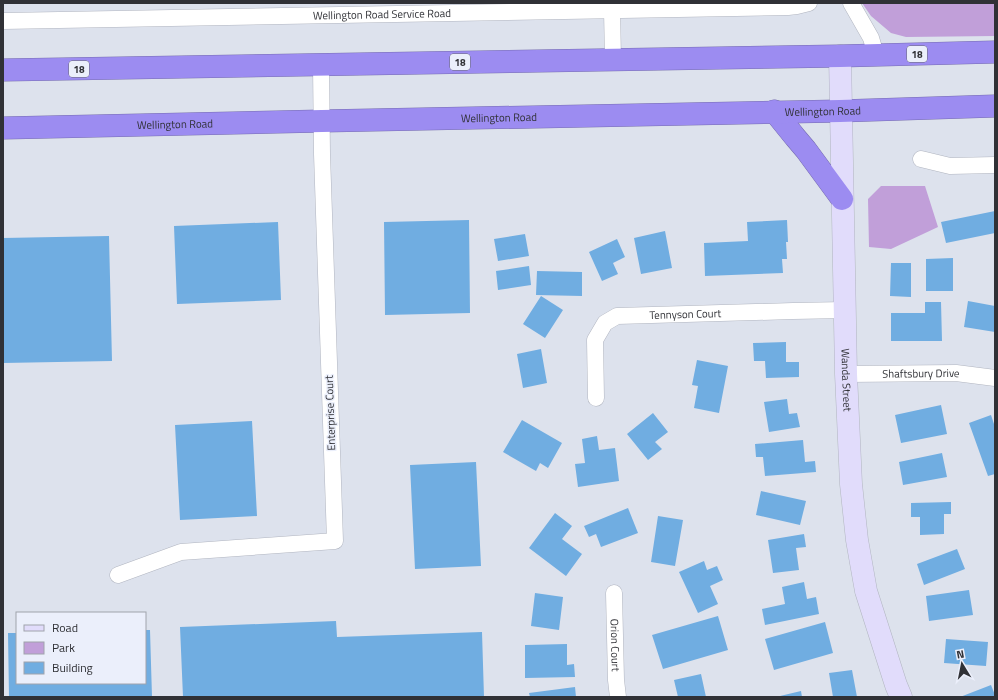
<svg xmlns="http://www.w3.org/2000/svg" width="998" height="700" font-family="'Titillium Web',sans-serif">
<rect width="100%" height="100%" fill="#dde2ed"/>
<!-- green -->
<path fill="#c19fd9" d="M862,3H995V36L906,37L891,33L871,16Z
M881,186H925L938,227L891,249L869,247L868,199Z"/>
<!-- building -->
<path fill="#70ade1" d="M995,211V233L946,243L941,222Z
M469,220L470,313L385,315L384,222Z
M787,220L788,242H786L787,259H782L783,273L705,276L704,243L748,241L747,222Z
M278,222L281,300L177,304L174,226Z
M665,231L672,268L641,274L634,238Z
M525,234L529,256L498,261L494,239Z
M109,236L112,361L3,363V238Z
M617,239L625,257L613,263L618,274L602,281L589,252Z
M953,258V291H926V259Z
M891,263H911V297L890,296Z
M529,266L531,285L498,290L496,271Z
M537,271L582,272V296L536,295Z
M541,296L563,310L545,338L523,324Z
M968,301L995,306V332L964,327Z
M925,302H941L942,341H891V313H925Z
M786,342V362H799V377L766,378L765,361H754L753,343Z
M541,349L547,383L523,388L517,354Z
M697,360L728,366L719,413L694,408L698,386L692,385Z
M787,399L789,414L797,413L800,427L769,432L764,402Z
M941,405L947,434L901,443L895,415Z
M653,413L668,432L655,442L662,449L648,460L627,434Z
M991,415L995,427V474L988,476L969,423Z
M522,420L562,443L548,468L540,463L536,471L503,452Z
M252,421L257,516L180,520L175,425Z
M597,436L599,450L615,448L619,481L578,487L575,464L585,463L582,439Z
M803,440L805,462L815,461L816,472L765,476L763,457H756L755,444Z
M942,453L947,477L903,485L899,462Z
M476,462L481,566L415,569L410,465Z
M761,491L806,501L800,525L756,515Z
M951,502V514H944V534L920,535V517H911V503Z
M628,508L638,533L601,547L596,534L589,537L584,526Z
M555,513L572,526L562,539L582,554L566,576L529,548Z
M658,516L683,520L675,566L651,562Z
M804,534L806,547L796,548L799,570L773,573L768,540Z
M957,549L965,569L924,585L917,564Z
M704,561L707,570L717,566L723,580L710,586L718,604L698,613L679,572Z
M804,582L807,599L816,597L819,614L765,625L762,609L785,604L782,587Z
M969,590L973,615L929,621L926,596Z
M535,593L563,597L559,630L531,626Z
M718,616L728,650L663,669L652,635Z
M336,621L337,637L482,632L484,697H183L180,627Z
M825,622L833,653L774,670L765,639Z
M145,630H150L152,697H9L8,633H17V683H145Z
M946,639L988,642L986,666L944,663Z
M567,644V665L574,664L575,677L525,678V645Z
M852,670L857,697H833L829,673Z
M701,674L706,697H678L674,680Z
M991,685L995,695V697H960Z
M575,687L576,697H530L529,693Z
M801,691L802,697H780V696Z"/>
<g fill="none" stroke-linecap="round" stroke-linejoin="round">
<!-- street casing -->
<g stroke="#b1b5c0" stroke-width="17">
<g id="street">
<path d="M851,3L871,38L876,55"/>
<path d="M612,10L613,59"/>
<path id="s1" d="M3,21L788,7L797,6L809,3"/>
<path d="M921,159L950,166L995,165"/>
<path id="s2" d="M846,374L956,373L995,378"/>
<path id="s3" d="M596,398L595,340L605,323L617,316L793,311L845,310"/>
<path d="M118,575L181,552L335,541L322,154L321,65"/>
<path id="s4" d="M614,593L616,680L618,697"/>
</g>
</g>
<!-- secondary casing -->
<g stroke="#b1b5c0" stroke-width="23">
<g id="secondary">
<path id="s5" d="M840,56L846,374L851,484L857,540L866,591L896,685L901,697"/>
</g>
</g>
<!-- highway casing -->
<g stroke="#766cb0" stroke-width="23">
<g id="highway">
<path d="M3,70L840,56L995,52"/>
<path d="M774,111L795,137L806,150L842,199"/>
<path id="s6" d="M3,128L322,121L840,111L995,106"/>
</g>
</g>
<!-- street -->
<use href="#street" stroke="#fff" stroke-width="16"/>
<!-- secondary -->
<use href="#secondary" stroke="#e1dcfb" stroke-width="22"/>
<!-- highway -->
<use href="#highway" stroke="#9c8cf1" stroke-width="22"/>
</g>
<g text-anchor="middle" stroke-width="3" stroke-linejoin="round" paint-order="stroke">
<!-- shield labels -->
<g fill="#ebeffb" stroke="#686a71" stroke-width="1">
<rect x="907" y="46" width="20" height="16" rx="3"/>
<rect x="450" y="54" width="20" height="16" rx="3"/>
<rect x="69" y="61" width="20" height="16" rx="3"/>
</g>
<g font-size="10" font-weight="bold" fill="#303136">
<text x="917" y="58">18</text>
<text x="460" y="66">18</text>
<text x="79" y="73">18</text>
</g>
<!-- street labels -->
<g font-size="11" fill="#303136" stroke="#ebeffb">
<text dy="4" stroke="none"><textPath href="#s1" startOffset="379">Wellington Road Service Road</textPath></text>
<text dy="4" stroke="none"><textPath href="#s6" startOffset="820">Wellington Road</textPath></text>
<text dy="4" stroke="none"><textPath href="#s6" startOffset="496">Wellington Road</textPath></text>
<text dy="4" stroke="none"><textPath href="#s6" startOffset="172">Wellington Road</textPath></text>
<text dy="4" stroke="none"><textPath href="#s3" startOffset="160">Tennyson Court</textPath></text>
<text dy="4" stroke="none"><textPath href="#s2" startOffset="75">Shaftsbury Drive</textPath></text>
<text dy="4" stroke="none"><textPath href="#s5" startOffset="324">Wanda Street</textPath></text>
<text transform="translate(330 413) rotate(-92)" y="4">Enterprise Court</text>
<text dy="4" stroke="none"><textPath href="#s4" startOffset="52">Orion Court</textPath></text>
</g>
</g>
<!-- border -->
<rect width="998" height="700" fill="none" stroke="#303136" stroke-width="8"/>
<!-- legend -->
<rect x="16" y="612" width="130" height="72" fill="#ebeffb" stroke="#a0a3ac"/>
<rect x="24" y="625" width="20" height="6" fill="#e1dcfb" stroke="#a0a3ac"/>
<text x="52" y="632" font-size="12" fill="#303136">Road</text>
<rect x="24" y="642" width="20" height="12" fill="#c19fd9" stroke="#a0a3ac"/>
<text x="52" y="652" font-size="12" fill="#303136">Park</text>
<rect x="24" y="662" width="20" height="12" fill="#70ade1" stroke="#a0a3ac"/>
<text x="52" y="672" font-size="12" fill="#303136">Building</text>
<!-- north arrow -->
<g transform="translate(962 664) rotate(350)" stroke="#ebeffb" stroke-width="3" paint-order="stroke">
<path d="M0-3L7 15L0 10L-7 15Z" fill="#303136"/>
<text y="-6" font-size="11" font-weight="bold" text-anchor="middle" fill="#303136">N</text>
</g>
</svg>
